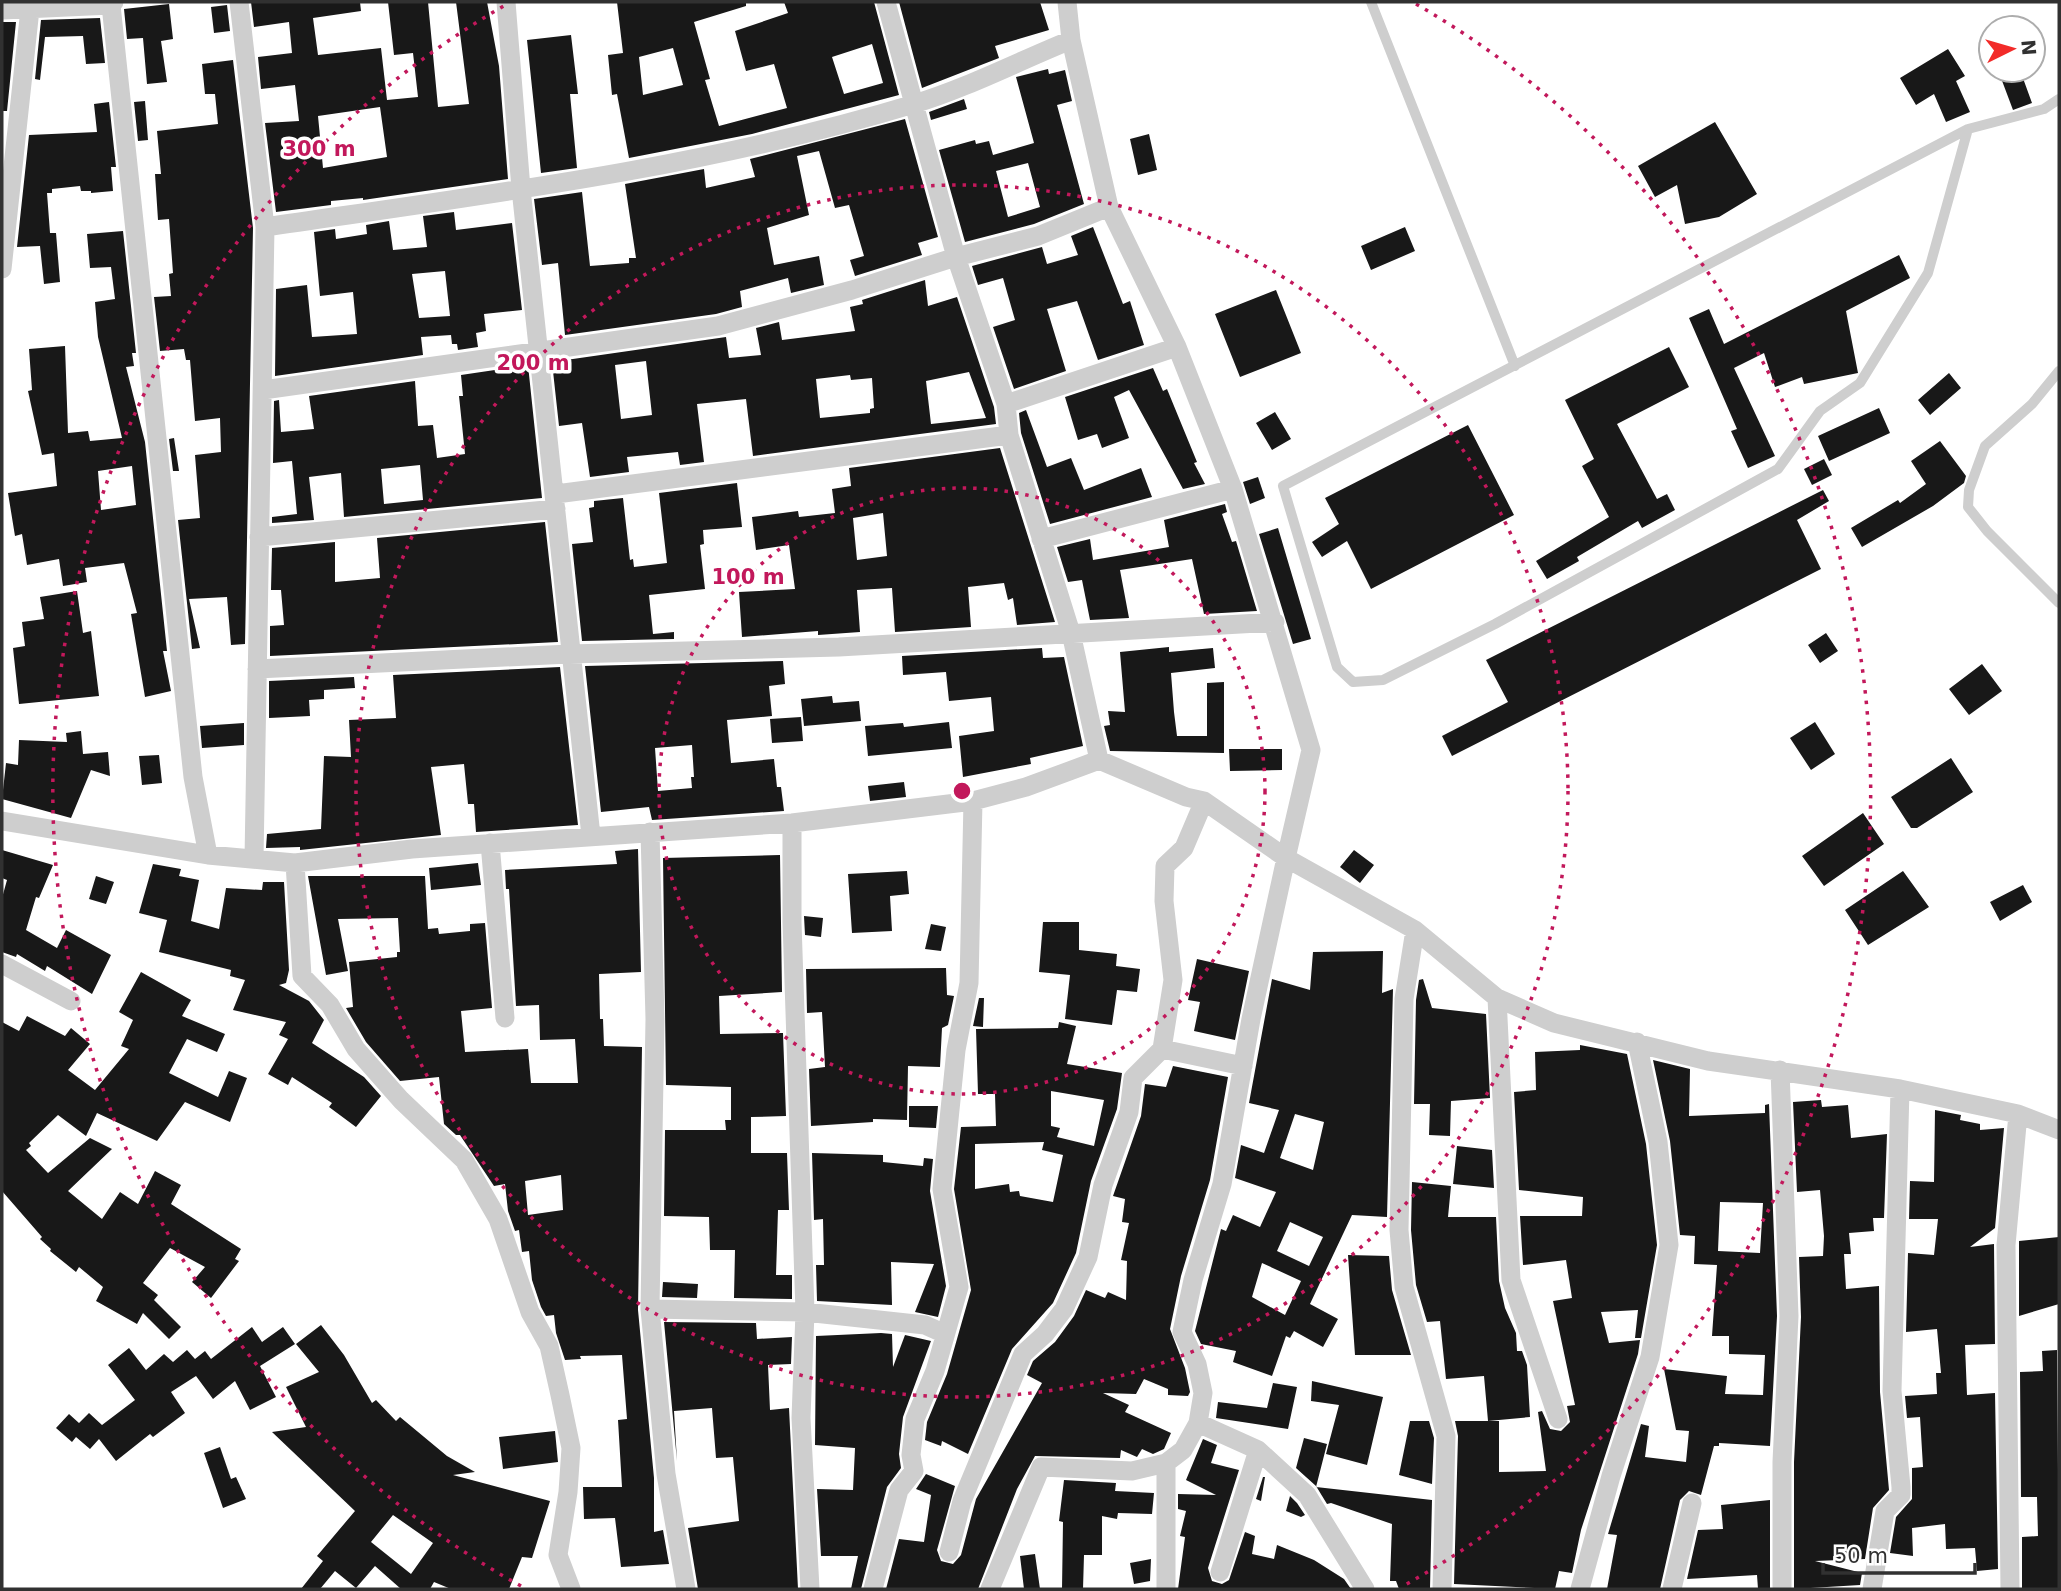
<svg xmlns="http://www.w3.org/2000/svg" width="2061" height="1591" font-family="'DejaVu Sans',sans-serif">
<rect width="100%" height="100%" fill="#fff"/>
<!-- building -->
<path fill="#181818" fill-rule="evenodd" d="M251,2H360L361,11L313,18L318,55L381,48L387,100L418,97L413,53L394,55L388,2H428L438,107L469,104L456,2H487L499,66L508,179L363,200V198L331,201V205L276,212L265,123L299,121L295,85L261,89L258,57L292,53L289,22L254,27ZM380,107L387,157L323,168L318,116Z
M617,2H746V6L694,22L710,79L705,80L719,126L787,108L774,64L746,71L735,31L788,13L784,2H874L899,95L752,134L629,158L617,94L612,95L608,55L623,53ZM872,44L883,83L844,94L832,57ZM673,48L683,85L643,95L639,57Z
M899,2H1040L1049,30L995,46L999,58L922,88Z
M169,4L173,39L161,41L167,82L147,84L143,38L127,39L124,9Z
M227,5L230,31L214,33L211,7Z
M100,18L105,63L86,64L83,36L45,37L40,80L35,79L41,20Z
M3,22H16L7,111H2Z
M571,35L578,94H570L577,168L541,173L527,40Z
M1948,49L1965,76L1956,81L1970,112L1946,122L1934,94L1916,105L1900,78Z
M233,60L253,228L245,644L231,645L227,597L189,599L200,648L192,649L178,520L200,518L195,455L221,452L220,418L195,421L190,360H186L184,349L160,351L154,297L171,296L169,274L173,273L169,219L158,220L155,174H161L157,131L218,124L215,94H205L202,64Z
M1048,69L1049,74L1065,70L1072,101L1057,105L1084,204L1034,224L965,242L939,150L975,140L976,144L989,141L993,155L1034,143L1016,77ZM1028,163L1040,207L1008,217L996,171Z
M1998,70H2020L2032,103L2013,110Z
M964,99L967,109L931,120L929,112Z
M145,101L148,140L138,141L134,102Z
M109,102L116,167H111L113,191L91,193V191H81L80,186L52,189V193H47L50,233H56L60,282L44,284L40,246L17,247L29,135L97,132L94,104Z
M905,119L938,237L918,243L922,255L855,276L850,260L864,256L849,205L835,208L819,151L797,156L809,215L767,228L774,265L819,256L824,285L791,293L788,278L740,291L742,307L716,314L565,335L558,263L542,265L534,199L582,192L590,266L629,263V258H636L625,184L704,169L706,188L755,177L750,159Z
M1715,122L1757,194L1719,217L1685,224L1677,185L1655,197L1638,166Z
M1149,134L1157,170L1138,175L1130,139Z
M454,212L456,230L512,223L522,310L484,314L486,331L476,333L478,347L458,350L457,344H452L451,335L421,337L423,355L275,376L276,289L307,285L312,337L357,334L353,292L320,296L314,232L335,229L336,239L367,234L366,225L389,221L393,250L427,247L423,216ZM445,271L450,316L419,318L412,274Z
M1093,227L1123,304L1130,301L1144,345L1098,360L1077,301L1047,309L1066,371L1014,389L993,327L1015,320L1003,278L978,285L972,266L1042,247L1047,264L1078,255L1071,236Z
M1405,227L1415,251L1371,270L1361,246Z
M123,231L136,353H132L134,366L126,367L145,442L167,651H163L171,691L145,697L131,614L137,613L124,563L85,568L87,582L63,586L59,559L27,565L22,534L15,536L8,493L57,486L54,453L42,455L28,391L32,390L29,349L65,346L68,433L88,431L90,441L122,438L98,337L95,302L115,299L111,267L90,268L87,234ZM132,466L136,505L101,510L98,471Z
M1899,255L1910,278L1846,311L1858,373L1804,384L1802,377L1775,387L1764,353L1734,368L1775,456L1748,468L1731,431L1737,429L1689,318L1709,309L1724,344Z
M925,280L928,306L957,297L994,407L996,424L753,456L746,399L697,404L704,462L680,465L678,452L627,457L629,472L590,477L582,423L559,426L552,362L726,337L729,358L761,355L756,328L779,322L782,340L855,331L850,307L863,304L862,300ZM646,361L652,415L621,419L615,365ZM969,372L986,418L931,424L926,381ZM850,375L851,380L872,378L874,408L870,409V413L820,418L816,379Z
M1276,290L1301,353L1240,377L1215,314Z
M1669,347L1689,387L1617,424L1657,499L1667,494L1675,510L1642,528L1638,521L1577,557L1579,561L1547,579L1536,561L1609,517L1582,466L1594,459L1565,400Z
M528,365L542,498L344,517L341,473L309,477L314,520L272,523V517L297,514L292,461L273,463L274,401L279,400L281,432L314,429L309,396L415,381L418,426L433,425L437,458L465,454L459,396H463L461,375ZM420,465L423,500L384,504L381,469Z
M1153,368L1163,391L1167,389L1197,462L1194,463L1205,484L1183,489L1129,390L1114,397L1129,438L1102,448L1097,434L1078,440L1065,397Z
M1949,373L1961,388L1930,415L1918,400Z
M1879,408L1890,433L1829,461L1818,436Z
M1026,410L1047,467L1071,458L1084,490L1141,468L1152,497L1050,524L1021,433L1019,413Z
M1275,412L1291,439L1272,450L1256,423Z
M1468,425L1514,515L1371,589L1347,541L1322,557L1312,542L1339,524L1325,498Z
M174,438L179,471H173L169,439Z
M1940,441L1966,476L1964,483L1933,506L1862,547L1851,528L1898,500L1900,503L1926,484L1911,461Z
M1000,448L1055,622L1017,625L1013,598L1008,600L1004,583L968,587L971,627L895,632L892,588L857,590L860,632L818,635V631L742,637L739,592L795,589L789,545L756,550L752,517L798,511L799,517L835,513L832,489L851,486L849,468ZM883,513L887,556L857,560L853,518Z
M1824,459L1832,475L1812,485L1804,469Z
M1258,477L1265,498L1250,504L1243,482Z
M737,483L742,527L703,530L704,544L700,545L705,589L649,595L653,634L674,632V639L582,641L572,544L593,542L589,508L594,507V501L623,498L630,560L633,559L634,567L667,563L659,493Z
M1823,490L1829,501L1797,520L1821,569L1452,756L1442,736L1508,702L1486,660Z
M1225,504L1227,512L1222,514L1232,542L1236,541L1257,611L1204,614L1192,559L1120,570L1129,618L1090,620L1082,580L1068,582L1057,547L1090,539L1093,560L1169,547L1164,520Z
M545,522L558,642L270,656V626L284,625L281,590H271L272,548L335,542V582L380,578L377,538Z
M1278,528L1311,639L1293,644L1259,534Z
M77,591L83,633L91,631L99,696L19,704L13,648L25,646L22,622L44,619L40,597Z
M1826,633L1838,651L1820,663L1808,645Z
M1169,647V652L1213,648L1215,668L1171,673L1174,712L1177,736H1207V683L1224,682V753L1110,751L1104,726L1110,725L1108,711L1125,712L1120,652Z
M1042,648L1043,658L1064,657L1083,746L1030,758L1031,764L963,777L959,736L994,731L991,697L949,701L946,672L903,675L902,656Z
M783,661L785,684L769,686L772,716L727,720L731,763L774,759L777,787H781L784,811L652,820L649,807L601,812L585,666ZM692,745L694,777H691L692,788L658,791L655,748Z
M1982,664L2002,691L1969,715L1949,689Z
M560,667L578,825L476,832L474,804H468L464,764L431,767L441,835L300,850V847L266,848L267,834L321,829L324,756L351,757L349,720L396,718L393,675Z
M354,677L355,688L324,690V699L309,700L310,716L269,718V681Z
M832,696L833,703L859,701L861,721L804,726L801,699Z
M801,717L803,741L772,743L770,719Z
M949,722L952,748L868,756L865,726L903,723L904,727Z
M1815,722L1835,754L1811,770L1790,738Z
M244,723V745L202,748L200,726Z
M81,731L83,754L108,752L110,776L91,770L71,818L2,799L6,763L18,765L19,740L67,742L66,733Z
M1229,749H1282V770L1230,771Z
M159,755L162,783L142,785L139,756Z
M1951,758L1973,792L1917,828H1911L1891,797Z
M904,782L906,797L870,801L868,786Z
M1863,813L1884,844L1824,886L1802,856Z
M638,849L641,972L599,974L600,1019H603L604,1046L642,1047L638,1310L654,1478V1532L663,1530L669,1564L621,1567L615,1518L584,1519L583,1487H622L618,1420L627,1419L622,1355L580,1356L581,1359L565,1360L556,1333L554,1315L546,1316L541,1307L532,1280L529,1251L522,1252L519,1230L515,1231L508,1211L505,1184L494,1186L460,1135H456L444,1124L439,1077L400,1081L366,1042L346,1008L353,1007L349,962L397,957V952H400L398,918L338,919L348,971L326,975L308,876H425L428,929L438,928L439,934L470,931V924L485,923L492,1008L461,1011L465,1052L528,1049L531,1083H578L575,1039L540,1040L539,1005L516,1006L509,889H506L505,870L617,864L615,851ZM561,1175L563,1210L528,1215L525,1181Z
M2,850L53,865L39,898L36,897L26,930L57,948L66,930L111,955L92,994L47,966L45,971L17,954L16,957L2,952V898L7,880L2,878Z
M1354,850L1374,865L1360,883L1340,867Z
M780,855L782,992L719,996L720,1034L783,1033L786,1116L751,1117V1153H787L789,1210H778L776,1275H792V1299L734,1298L735,1250H710L709,1217L664,1216L665,1130H726L725,1120H731V1087L666,1085L663,858Z
M478,863L481,885L431,890L429,868Z
M153,864L181,869L179,876L199,880L191,921L219,929L226,888L262,890L263,882H284L289,970L286,983L279,985L309,1001L324,1020L312,1043L364,1077L381,1096L356,1127L329,1107L332,1103L292,1077L288,1085L268,1074L288,1039L279,1035L286,1022L233,1010L245,980L230,976L231,970L159,952L167,920L139,913Z
M907,871L909,894L890,896L892,931L852,933L848,874Z
M1903,871L1929,907L1868,945L1845,910Z
M96,876L114,882L106,904L89,899Z
M2023,885L2032,902L2000,921L1990,902Z
M804,916L823,918L821,937L805,935Z
M1043,922H1079V950L1117,954L1116,966L1140,969L1137,992L1117,990L1112,1025L1065,1019L1070,975L1039,972Z
M931,924L946,927L941,951L925,949Z
M1383,951L1382,993L1393,989L1387,1217L1352,1215L1310,1304L1338,1319L1323,1347L1294,1331L1290,1338L1286,1336L1272,1376L1233,1362L1236,1351L1201,1344L1195,1331L1221,1229L1226,1231L1233,1215L1260,1227L1276,1192L1235,1178L1241,1145L1264,1153L1279,1110L1249,1103L1272,979L1310,990L1313,952ZM1295,1114L1324,1122L1313,1170L1280,1158ZM1290,1222L1323,1237L1309,1266L1277,1251ZM1262,1263L1301,1281L1285,1315L1252,1297Z
M1197,959L1249,971L1235,1040L1194,1031L1200,1002L1188,1000Z
M946,968L947,995L954,996L948,1025L942,1028L940,1067L908,1066L907,1120L873,1119V1122L811,1126L809,1069L825,1067L822,1012L807,1013L806,969Z
M141,972L191,1000L182,1016L225,1034L217,1052L187,1039L169,1073L218,1097L229,1071L247,1078L230,1122L185,1102L157,1141L97,1113L86,1136L58,1115L29,1143L31,1146L26,1150L48,1173L90,1138L112,1149L68,1191L102,1219L120,1192L138,1204L155,1171L181,1185L171,1204L241,1249L235,1259L239,1261L211,1298L192,1282L205,1267L170,1248L143,1283L158,1295L154,1300L181,1327L169,1339L143,1313L137,1324L96,1301L103,1287L79,1267L76,1272L50,1251L51,1249L40,1239L42,1237L2,1191V1022L19,1031L27,1016L65,1036L71,1028L90,1044L68,1070L95,1090L129,1049L121,1046L133,1020L119,1012Z
M1423,979L1432,1008L1486,1014L1490,1098L1451,1101L1450,1136L1429,1135L1430,1104H1414L1416,1000L1419,980Z
M979,998H984L983,1027L973,1026Z
M1059,1022L1076,1026L1067,1064L1122,1073L1117,1109L1091,1181L1076,1253L1053,1303L1012,1349L968,1454L942,1441L941,1446L925,1440L927,1422L947,1374L971,1290L954,1189L961,1127L996,1126L995,1094H978L976,1029L1058,1028ZM1051,1091L1104,1100L1094,1146L1057,1137L1060,1128L1051,1126ZM1044,1142L1042,1150L1063,1155L1053,1202L1020,1196L1019,1191L1010,1192L1009,1184L975,1189V1144Z
M1580,1045L1627,1054L1646,1144L1657,1245L1641,1338H1635L1638,1310L1601,1312L1609,1343L1640,1340L1638,1354L1581,1530L1572,1573L1559,1571L1555,1589L1454,1584L1458,1436L1455,1421H1488L1484,1376L1446,1379L1440,1321L1427,1322L1416,1285L1411,1230L1412,1182L1451,1186L1448,1217H1496L1499,1281L1505,1308L1516,1333L1517,1351H1522L1527,1365L1530,1417L1488,1421H1499V1472L1546,1471L1538,1412L1542,1411L1550,1429L1561,1431L1570,1422L1567,1406L1575,1405L1553,1301L1572,1298L1566,1260L1523,1265L1520,1216H1582L1583,1197L1519,1190L1514,1092L1536,1090L1535,1052L1580,1050Z
M1653,1060L1690,1069L1689,1116L1765,1113V1105L1769,1104L1777,1316L1770,1446L1719,1443V1446H1714L1701,1495L1689,1491L1680,1500L1660,1589H1607L1617,1535L1608,1534L1641,1424L1649,1426L1645,1457L1686,1462L1689,1431L1676,1430L1664,1369L1727,1376L1725,1394L1763,1395L1765,1355L1729,1354V1336H1712L1717,1265L1694,1264L1695,1236L1680,1235L1670,1141ZM1720,1202L1763,1203L1760,1253L1718,1251Z
M1173,1066L1228,1077L1210,1180L1181,1276L1170,1329L1185,1368L1190,1392L1188,1396L1168,1395V1389L1144,1379L1136,1394L1103,1393L1129,1405L1125,1412L1171,1433L1164,1449L1153,1454L1142,1449L1137,1457L1121,1450L1120,1458L1035,1456L1017,1489L978,1589H886L899,1539L924,1542L931,1495L916,1489L926,1474L955,1486L937,1550L941,1561L953,1564L961,1555L976,1499L1042,1383L1027,1375L1033,1361L1055,1342L1074,1316L1086,1290L1105,1298L1108,1292L1126,1300L1127,1261L1121,1260L1129,1223L1122,1222L1125,1199L1113,1196L1141,1116L1145,1084L1166,1087Z
M1821,1100L1822,1107L1848,1105L1851,1138L1887,1134L1884,1218H1873L1874,1231L1849,1233L1851,1254H1844L1846,1289L1879,1286L1880,1392L1889,1490L1873,1508L1865,1559L1815,1561L1862,1573L1860,1585L1794,1589V1462L1801,1317L1799,1257L1823,1256L1824,1236L1820,1190L1797,1192L1793,1102Z
M909,1106H938L936,1128L909,1127Z
M1935,1110L1961,1115L1960,1120L1980,1124V1130L2004,1128L1995,1228L1970,1247L1994,1244L1995,1344L1965,1345L1967,1395L1995,1393L1998,1569L1977,1571L1975,1548L1946,1549L1945,1524L1912,1528L1913,1556L1890,1553L1896,1517L1912,1499V1468L1923,1467L1920,1417L1907,1418L1905,1396L1937,1394L1936,1373H1941L1937,1329L1906,1332L1908,1253L1934,1255L1938,1219H1909L1910,1181L1934,1182Z
M1457,1146L1492,1150L1494,1188L1453,1184Z
M812,1153L883,1155V1162L923,1166L924,1158L933,1159L930,1191L946,1286L938,1317L915,1312L934,1264L891,1262L892,1305L817,1301L816,1265H824L823,1219L814,1220Z
M2059,1237V1304L2019,1316V1241Z
M1348,1255L1389,1256L1392,1290L1411,1355H1355Z
M663,1282L698,1284L697,1298L662,1297Z
M664,1322L756,1323L757,1339L792,1337L791,1364L768,1365L770,1410L789,1408L798,1589H698L688,1528L739,1521L733,1457L716,1458L712,1408L674,1411L677,1461Z
M321,1325L344,1355L372,1403L376,1400L396,1421L400,1417L447,1456L475,1472L453,1475L550,1501L532,1558L522,1557L509,1589H451L434,1582L430,1589H401L375,1566L356,1588L335,1571L320,1589H301L323,1561L317,1556L355,1511L272,1432L306,1427L286,1387L319,1372L296,1344ZM393,1515L433,1543L411,1574L371,1542Z
M252,1327L262,1342L283,1327L295,1344L260,1366L276,1397L250,1410L235,1381L213,1399L196,1376L171,1392L185,1413L153,1437L150,1434L116,1461L99,1439L90,1449L76,1437L72,1442L56,1428L69,1414L79,1423L89,1413L102,1425L135,1400L108,1365L129,1348L146,1370L164,1354L173,1362L187,1350L195,1359L205,1351L211,1359Z
M881,1333L892,1334L893,1367L905,1335L931,1341L903,1417L899,1454L901,1468L887,1487L861,1589H851L858,1556H821L817,1489L853,1490L855,1448L815,1445L816,1336Z
M2057,1350L2059,1589L2022,1588V1537L2038,1536L2037,1497H2021L2020,1372L2043,1371L2042,1351Z
M1312,1381L1383,1397L1367,1465L1326,1454L1339,1405L1311,1401Z
M1273,1383L1297,1387L1288,1429L1216,1418L1218,1402L1267,1408Z
M1410,1421H1429L1434,1438L1432,1484L1399,1475Z
M555,1431L558,1462L503,1469L499,1437Z
M1304,1438L1327,1444L1316,1487L1432,1500L1430,1589H1399L1396,1581H1390L1392,1524L1331,1503L1327,1504L1316,1486L1296,1468Z
M1203,1439L1217,1445L1211,1463L1239,1470L1208,1568L1212,1581L1222,1584L1229,1580L1245,1532L1255,1536L1252,1554L1274,1559L1277,1545L1314,1560L1344,1579L1351,1589H1178L1185,1537L1180,1536L1186,1511L1178,1509V1494L1216,1495L1186,1480Z
M220,1447L231,1479L236,1477L246,1499L223,1508L204,1453Z
M1263,1477H1265L1261,1501L1256,1499Z
M1064,1480L1116,1483L1115,1491L1154,1493L1152,1514L1118,1513L1117,1519L1102,1516V1555H1084L1083,1589H1062L1063,1522L1059,1521Z
M1290,1496L1297,1503L1305,1515L1301,1517L1286,1511Z
M1770,1500V1589H1758L1757,1575L1687,1579L1698,1530L1723,1529L1721,1505Z
M1035,1554L1040,1589H1024L1020,1556Z
M1151,1559L1150,1581L1134,1584L1130,1563Z"/>
<g fill="none" stroke-linecap="round" stroke-linejoin="round">
<!-- lane -->
<path stroke="#cecece" stroke-width="10" d="M1371,2L1515,366
M1968,129L1928,273L1860,383L1820,411L1778,469L1495,624L1383,680L1353,682L1337,667L1283,486L1968,129L2044,109L2059,99
M2059,371L2032,404L1985,446L1969,490L1968,507L1987,531L2059,603"/>
<!-- street -->
<path stroke="#cecece" stroke-width="19" d="M239,2L265,227L254,859
M506,2L521,189L591,836
M886,2L956,257L1006,404L1009,435L1071,633L1099,760
M1067,2L1071,40L1109,207L1177,347L1233,489L1311,750L1286,858L1415,930L1497,998L1554,1023L1708,1061L1900,1089L2018,1114L2059,1130
M111,5L193,777L208,855
M2,10L111,5L114,2
M265,227C483,195 703,168 914,104C967,88 1019,61 1071,40
M2,269L30,9
M263,390L718,326L852,290L956,257L1038,236L1109,207
M1006,404L1177,347
M556,494L1009,435
M259,537L556,509
M1041,539L1233,489
M257,669L569,654L839,647L1275,622
M2,821L208,855L295,863L412,849L792,823L973,801L1026,787L1099,760L1186,797L1204,801L1286,858L1251,1019L1222,1184L1193,1280L1182,1332L1197,1364L1203,1393L1198,1423L1183,1450L1166,1463L1132,1471L1041,1467L990,1589
M792,823V922L805,1312L801,1418L810,1589
M650,832L655,1019L650,1309L666,1474L686,1589
M490,843L505,1018
M295,863L302,976L330,1005L356,1049L401,1100L464,1160L498,1219L530,1312L549,1346L560,1395L571,1448L568,1492L558,1555L571,1589
M1415,930L1404,999L1399,1230L1404,1287L1446,1436L1442,1589
M2,964L71,1001
M1497,998L1511,1280L1558,1419
M1162,1049L1243,1066
M1780,1070L1789,1316L1782,1462V1587
M650,1309L805,1312L925,1325L943,1333
M1198,1423L1258,1450L1307,1495L1365,1589
M1166,1463V1589
M949,1552L962,1501L1023,1354L1045,1334L1064,1309L1088,1257L1103,1185L1129,1112L1133,1078L1162,1049L1173,980L1164,901L1165,866L1184,848L1204,801
M1220,1572L1258,1450
M873,1589L899,1490L914,1471L911,1455L915,1419L935,1371L959,1287L942,1189L956,1050L969,983L973,801
M1580,1589L1611,1476L1650,1357L1669,1245L1658,1142L1637,1042
M1672,1589L1692,1503
M1872,1589L1885,1511L1901,1495V1487L1892,1391L1900,1089
M2010,1589L2006,1245L2018,1114"/>
</g>
<!-- distance rings -->
<g fill="none" stroke="#c2185b" stroke-width="3.5" stroke-dasharray="3.5 7">
<circle cx="962" cy="791" r="303"/>
<circle cx="962" cy="791" r="606"/>
<path d="M521 1586A909 909 0 0 1 507 4M1416 4A909 909 0 0 1 1403 1586"/>
</g>
<circle cx="962" cy="791" r="10" fill="#c2185b" stroke="#fff" stroke-width="3.5"/>
<g font-size="21" text-anchor="middle" font-weight="bold" fill="#c2185b" stroke="#fff" stroke-width="7" stroke-linejoin="round" paint-order="stroke">
<text x="319" y="156">300 m</text>
<text x="533" y="370">200 m</text>
<text x="748" y="584">100 m</text>
</g>
<!-- border -->
<rect width="2061" height="1591" fill="none" stroke="#313131" stroke-width="7"/>
<!-- north arrow -->
<g transform="translate(2012 49) rotate(85)"><circle r="33" fill="#ffffff" stroke="#adadad" stroke-width="2"/>
<path d="M0-5L12 26L0 18L-12 26Z" fill="#f22b29"/>
<text y="-10" font-size="19" font-weight="bold" text-anchor="middle" fill="#313131">N</text>
</g>
<!-- scale -->
<path d="M1823 1563v10h152v-10" fill="none" stroke="#313131" stroke-width="3.5"/>
<text x="1834" y="1563" font-size="21" fill="#313131" stroke="#ffffff" stroke-width="5" paint-order="stroke">50 m</text>
</svg>
